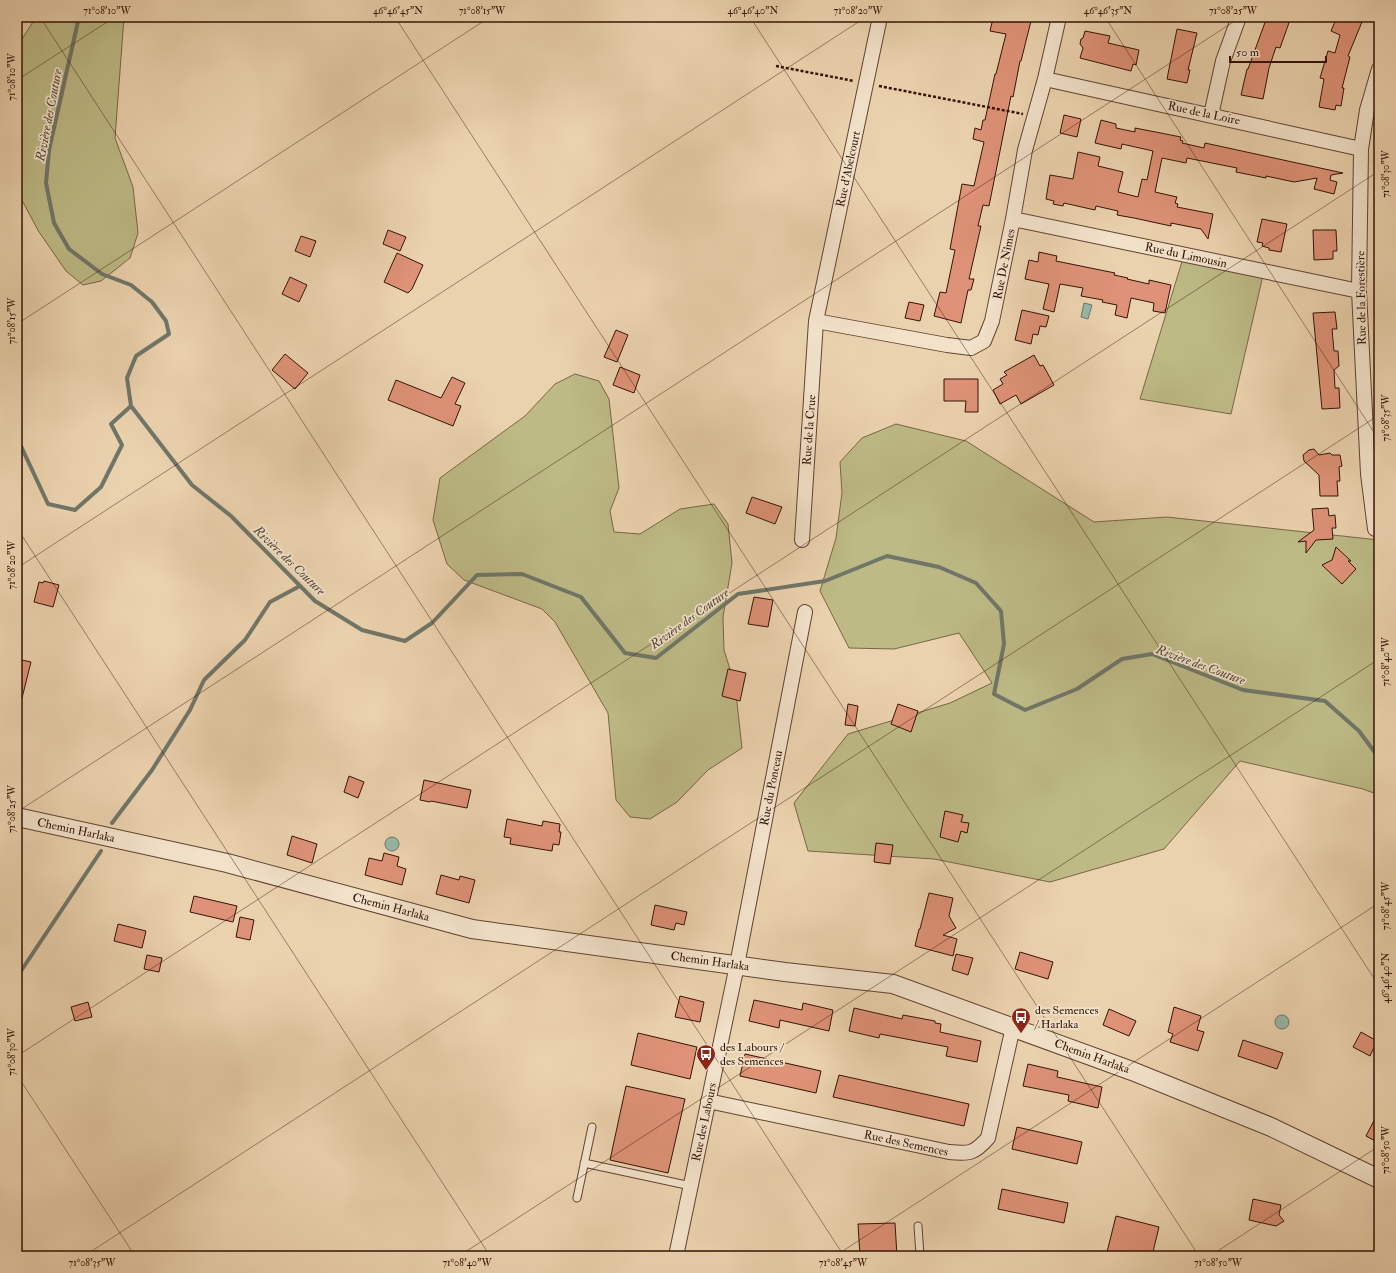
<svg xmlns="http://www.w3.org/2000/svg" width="1396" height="1273" font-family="'IM FELL Double Pica',serif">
<rect width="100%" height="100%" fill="#ebd2ae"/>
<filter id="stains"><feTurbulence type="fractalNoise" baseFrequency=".005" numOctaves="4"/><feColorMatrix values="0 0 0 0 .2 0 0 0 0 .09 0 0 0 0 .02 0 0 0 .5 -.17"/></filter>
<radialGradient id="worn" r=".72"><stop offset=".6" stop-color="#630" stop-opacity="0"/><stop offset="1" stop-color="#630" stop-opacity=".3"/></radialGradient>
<!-- green -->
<path fill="#bdba86" stroke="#796646" d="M36,17H124L115,138L133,187L138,233L130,258L101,281L83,285L66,271L39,232L17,191V47Z
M1184,255L1264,271L1231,414L1140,399Z
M575,374L599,381L609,399L619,488L610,511L614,532L640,534L680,509L714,504L728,524L732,563L723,617L724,650L735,685L742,748L708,770L677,802L650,819L630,817L616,800L608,713L555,622L542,609L464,580L447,564L433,520L440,478L525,416L555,384Z
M896,424L966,441L1094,522L1167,517L1379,540V795L1363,789L1240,761L1164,849L1050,882L934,859L808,851L794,803L848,734L950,703L992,683L959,633L894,649L849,648L820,591L836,538L842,493L840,462L862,438Z"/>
<!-- water -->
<path fill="#98b8aa" stroke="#707669" d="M1084,303L1092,305L1088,319L1081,317Z
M385 844a7 7 0 1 1 14 0a7 7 0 1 1-14 0Z
M1275 1022a7 7 0 1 1 14 0a7 7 0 1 1-14 0Z"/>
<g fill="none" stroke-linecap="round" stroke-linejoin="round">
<!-- stream -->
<path stroke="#707669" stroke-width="4" d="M79,17L49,150L46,183L54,223L69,249L102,274L131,285L152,302L166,321L169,334L136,356L127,378L131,406L192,485L231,516L315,601L362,630L405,641L432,623L477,575L522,574L581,597L625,653L656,658L738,594L825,581L887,556L939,567L976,583L1001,611L1004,644L994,694L1025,710L1077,689L1122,659L1152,654L1243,690L1325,701L1359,731L1379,758
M17,442L20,444L48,504L75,510L101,487L122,445L111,424L131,406
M112,823L152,770L190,710L204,680L245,640L270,602L300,586
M17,977L101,851"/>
</g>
<!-- building -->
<path fill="#de9277" stroke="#351307" d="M1012,17H1032L1021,61H1020L1013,97L1011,96L989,206L983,205L978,226H981L969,279H974L971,290H968L961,323L934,316L940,292L946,293L955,250L950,249L962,184L974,186L984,142L973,139L975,128L981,130L983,120H985L995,74H996L1006,34L990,31L993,18L1011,22Z
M1267,17H1291L1280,48L1276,47L1269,68L1263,99L1241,95L1247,69H1248Z
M1337,17H1364L1348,56L1350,57L1342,88H1344L1341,106L1336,105L1335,110L1319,107L1324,79L1320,78L1328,51L1335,53L1340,35L1331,31Z
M1177,29L1197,33L1188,70H1190L1187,83L1167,79Z
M1085,31L1110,36L1108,43L1139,50L1136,65L1133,64L1131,71L1080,58L1083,48L1080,44L1081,39L1083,38Z
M1064,115L1081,119L1077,137L1060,133Z
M1101,120L1116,124V128L1135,132V128L1181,137L1180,140L1183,141L1182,143L1204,148L1205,143L1343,173L1331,175L1330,180L1337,182L1334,194L1314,189L1317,178L1294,182L1266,176V178L1236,172L1237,168L1187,158L1186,163L1162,158L1155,192L1177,197L1175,203L1178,204L1177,207L1213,214L1208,239L1201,229L1171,223V226L1134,218L1117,215L1118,211L1096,206L1095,210L1064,203L1063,206L1053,204L1054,201L1046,199L1050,175L1073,179L1078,152L1100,157L1098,166L1123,172L1118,192L1138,197L1142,179L1147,180L1153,151L1122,144L1121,149L1095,143Z
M1262,219L1287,224L1281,252L1269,250V248L1262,246L1263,243L1257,242Z
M388,230L406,237L400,251L383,244Z
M1313,230H1336L1337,251H1333V259L1314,260Z
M301,236L316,241L310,257L295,251Z
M1039,252L1057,256L1056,261L1115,273L1114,275L1128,278L1127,279L1149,284V280L1171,285L1165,313L1153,311L1154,303L1131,298L1127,318L1115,315L1117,305L1102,302L1103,300L1081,296L1083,288L1060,284L1054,312L1043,309L1049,284L1025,279L1029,260L1038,262Z
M397,253L423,265L412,289L408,293L384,282Z
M290,277L307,285L299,302L282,294Z
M909,302L924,305L920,321L905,318Z
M1022,310L1049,316L1046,327L1040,326L1038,335L1033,334L1031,344L1015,340Z
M1335,312L1337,329H1332L1334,351H1338L1339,366L1334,370L1335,388H1339L1340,408L1322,409L1313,313Z
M616,330L628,335L617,362L604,357Z
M285,354L308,373L295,389L272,370Z
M1034,355L1040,366L1043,365L1054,385L1021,404L1016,395L1000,404L993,390L1003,384L1000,379L1007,375L1004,372Z
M620,367L640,375L634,393L613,385Z
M452,377L465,383L455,404L461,406L453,426L388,400L396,380L441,398Z
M944,379H978V412H965L966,401H944Z
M1314,449L1319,455L1330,453L1332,455H1340L1342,466L1339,467L1340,481H1337L1338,496H1320L1319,475L1304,461L1303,455L1309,450Z
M752,497L782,507L775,524L746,513Z
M1328,508L1329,516L1335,515L1336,528H1332L1333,539L1316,540L1306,553V541L1298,542L1314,530L1312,509Z
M1336,547L1351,561H1348L1356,569L1342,584L1322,565L1332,560Z
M44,581L59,585L53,607L34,602L39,582L43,583Z
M754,597L773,600L768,627L748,624Z
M17,659L31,662L21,702L17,701Z
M728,669L746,673L740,701L722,696Z
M848,704L858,706L855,726L845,725Z
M898,704L918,711L911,732L891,724Z
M349,776L364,782L358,798L344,792Z
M424,780L471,790L467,808L431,801L430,802L420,800Z
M945,811L963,815L961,822L969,823L967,833L961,831L958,842L940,837Z
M507,819L542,826L543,821L560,824L559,832H561L559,845L553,844L552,851L510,844L511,838L504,837Z
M292,836L317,844L312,863L287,855Z
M876,843L893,845L890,864L874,862Z
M384,853L399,857L397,866L406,869L402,885L365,875L369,858L382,861Z
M441,875L459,880L460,876L475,880L469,903L436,894Z
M929,893L953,898L949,916L956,928L943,935L957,939L953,956L915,946L919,929H920Z
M194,896L237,906L233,922L190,912Z
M655,905L687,912L684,925L676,923L674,930L651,925Z
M240,917L254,920L250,940L236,937Z
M118,924L146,931L142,948L114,941Z
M1020,952L1053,962L1048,979L1015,969Z
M956,954L973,958L968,975L952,970Z
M147,955L162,958L159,972L144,969Z
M680,996L704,1002L700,1022L675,1017Z
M754,1000L802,1010L803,1003L833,1010L829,1031L780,1020L779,1028L749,1021Z
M88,1002L92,1017L75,1021L71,1007Z
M1174,1007L1201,1016L1197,1030L1204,1032L1198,1051L1170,1042L1173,1034L1168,1032Z
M854,1008L902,1019L903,1015L935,1021V1023L941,1024L940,1032L981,1041L977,1062L946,1056L948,1047L880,1034L879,1038L849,1031Z
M1109,1009L1136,1021L1129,1036L1103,1025Z
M1361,1032L1377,1041L1370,1056L1353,1047Z
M638,1033L697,1047L690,1079L631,1065Z
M1243,1040L1283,1053L1277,1069L1238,1056Z
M745,1054L821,1071L816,1093L740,1076Z
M1028,1064L1058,1071L1057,1077L1102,1087L1098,1108L1068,1101L1069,1095L1023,1086Z
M839,1075L969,1104L964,1126L833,1097Z
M626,1086L685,1099L668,1173L610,1160Z
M1379,1111V1143L1366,1136Z
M1017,1127L1082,1142L1077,1164L1012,1149Z
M1002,1189L1068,1203L1064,1223L998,1209Z
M1253,1199L1281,1205L1279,1215L1284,1221L1276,1226L1249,1220Z
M1116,1216L1159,1227L1152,1256H1106Z
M895,1223L897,1256H860L858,1224Z"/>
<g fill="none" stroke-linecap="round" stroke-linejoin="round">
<!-- service casing -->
<g stroke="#624331" stroke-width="9">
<path id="service" d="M584,1163L691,1186
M577,1198L592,1127
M918,1226L920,1256"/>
</g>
<!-- minor casing -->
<g stroke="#624331" stroke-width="16">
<path id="minor" d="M1045,79L1361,149
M1211,115L1223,61L1239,17
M1013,219L1359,291
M816,321L947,345L971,348L984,341L992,321L1013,219L1025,150L1045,79L1059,17
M1375,529L1368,474L1359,291L1361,149L1367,110L1379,69
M802,540L816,321L880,17
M708,1101L949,1152C969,1154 974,1154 988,1138L1013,1027
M676,1256L737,965L805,612"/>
</g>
<!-- tertiary casing -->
<g stroke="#624331" stroke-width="20">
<path id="tertiary" d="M17,817L227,863L472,929L785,972L893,984L1132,1071L1271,1127L1379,1179"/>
</g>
<!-- path -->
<path stroke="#351307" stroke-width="2.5" stroke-dasharray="3 2" stroke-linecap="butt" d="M776,66L854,81
M879,86L1023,114"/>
<!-- service -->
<use href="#service" stroke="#f2e2ca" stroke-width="7"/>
<!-- minor -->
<use href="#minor" stroke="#f2e2ca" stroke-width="14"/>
<!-- tertiary -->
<use href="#tertiary" stroke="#f2e2ca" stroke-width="18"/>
</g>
<!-- ticks -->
<path fill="none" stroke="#351307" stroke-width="1" stroke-opacity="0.45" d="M40,17L844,1256M395,17L1199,1256M750,17L1379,986M1105,17L1379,440M17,80L115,17M17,324L490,17M17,528L490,1256M17,568L866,17M17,812L1241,17M17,1056L1379,171M17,1075L135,1256M84,1256L1379,415M459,1256L1379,659M835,1256L1379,903M1210,1256L1379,1146"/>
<!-- icons -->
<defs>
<g id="bus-pin" transform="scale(1)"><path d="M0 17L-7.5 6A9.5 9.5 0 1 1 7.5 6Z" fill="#8f2418" stroke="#f2e2ca"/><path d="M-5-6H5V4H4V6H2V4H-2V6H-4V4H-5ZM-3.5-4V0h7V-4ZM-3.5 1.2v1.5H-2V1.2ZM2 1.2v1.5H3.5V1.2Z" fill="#fff"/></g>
</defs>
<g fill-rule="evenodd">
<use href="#bus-pin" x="1021" y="1017"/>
<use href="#bus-pin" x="706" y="1054"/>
</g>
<g text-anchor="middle" stroke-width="3.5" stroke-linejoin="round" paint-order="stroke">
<!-- street labels -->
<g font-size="12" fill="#351307" stroke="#f2e2ca">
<text transform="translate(1204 113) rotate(12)" y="4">Rue de la Loire</text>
<text transform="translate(848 169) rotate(-78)" y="4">Rue d'Abelcourt</text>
<text transform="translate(1186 255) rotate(12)" y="4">Rue du Limousin</text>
<text transform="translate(1004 264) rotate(-79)" y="4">Rue De Nîmes</text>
<text transform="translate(1361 298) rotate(-91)" y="4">Rue de la Forestière</text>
<text transform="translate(809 430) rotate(-86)" y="4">Rue de la Crue</text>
<text transform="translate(771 788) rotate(-79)" y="4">Rue du Ponceau</text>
<text transform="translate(76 830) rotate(12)" y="4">Chemin Harlaka</text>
<text transform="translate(391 907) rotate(15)" y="4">Chemin Harlaka</text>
<text transform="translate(710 961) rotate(8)" y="4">Chemin Harlaka</text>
<text transform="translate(1092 1056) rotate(20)" y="4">Chemin Harlaka</text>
<text transform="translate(704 1122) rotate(-78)" y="4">Rue des Labours</text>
<text transform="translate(906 1143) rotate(12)" y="4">Rue des Semences</text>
</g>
<!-- poi labels -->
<g font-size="12" fill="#351307" stroke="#f2e2ca" text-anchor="start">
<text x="1035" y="1014">des Semences<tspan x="1035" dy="14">/ Harlaka</tspan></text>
<text x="720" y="1051">des Labours /<tspan x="720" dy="14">des Semences</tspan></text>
</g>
<!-- water labels -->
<g font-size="13" font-style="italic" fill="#534538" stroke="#f2e2ca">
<text transform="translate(48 115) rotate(-79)" y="5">Rivière des Couture</text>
<text transform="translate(290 560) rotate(44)" y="5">Rivière des Couture</text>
<text transform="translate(689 618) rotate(-36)" y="5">Rivière des Couture</text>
<text transform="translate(1201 664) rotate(20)" y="5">Rivière des Couture</text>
</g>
</g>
<!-- margin -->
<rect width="1396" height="1273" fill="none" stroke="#ebd2ae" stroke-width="44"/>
<!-- scale -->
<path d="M1230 56v6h96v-6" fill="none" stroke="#351307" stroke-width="2"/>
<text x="1236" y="56" font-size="12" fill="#351307" stroke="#f2e2ca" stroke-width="3" paint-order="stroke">50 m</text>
<rect x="22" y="22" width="1352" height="1229" fill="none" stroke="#351307" stroke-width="1.5"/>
<g font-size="10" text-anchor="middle" fill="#351307">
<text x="107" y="14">71°08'10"W</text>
<text x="398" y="14">46°46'45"N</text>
<text x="482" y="14">71°08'15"W</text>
<text x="753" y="14">46°46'40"N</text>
<text x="858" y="14">71°08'20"W</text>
<text x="1108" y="14">46°46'35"N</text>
<text x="1233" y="14">71°08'25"W</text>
<text transform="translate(11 77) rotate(-90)" y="4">71°08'10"W</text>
<text transform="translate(1385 174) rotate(-90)" y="4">71°08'30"W</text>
<text transform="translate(11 321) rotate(-90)" y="4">71°08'15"W</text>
<text transform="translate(1385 418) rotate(-90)" y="4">71°08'35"W</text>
<text transform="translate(11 565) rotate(-90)" y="4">71°08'20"W</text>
<text transform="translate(1385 662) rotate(-90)" y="4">71°08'40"W</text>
<text transform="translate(11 809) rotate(-90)" y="4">71°08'25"W</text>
<text transform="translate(1385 906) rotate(-90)" y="4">71°08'45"W</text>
<text transform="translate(1385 978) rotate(-90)" y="4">46°46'40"N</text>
<text transform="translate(11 1052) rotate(-90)" y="4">71°08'30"W</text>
<text transform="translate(1385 1150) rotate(-90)" y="4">71°08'50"W</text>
<text x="92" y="1266">71°08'35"W</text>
<text x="467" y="1266">71°08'40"W</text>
<text x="843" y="1266">71°08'45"W</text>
<text x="1218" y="1266">71°08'50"W</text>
</g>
<rect width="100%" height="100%" filter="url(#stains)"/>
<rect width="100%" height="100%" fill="url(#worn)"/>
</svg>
